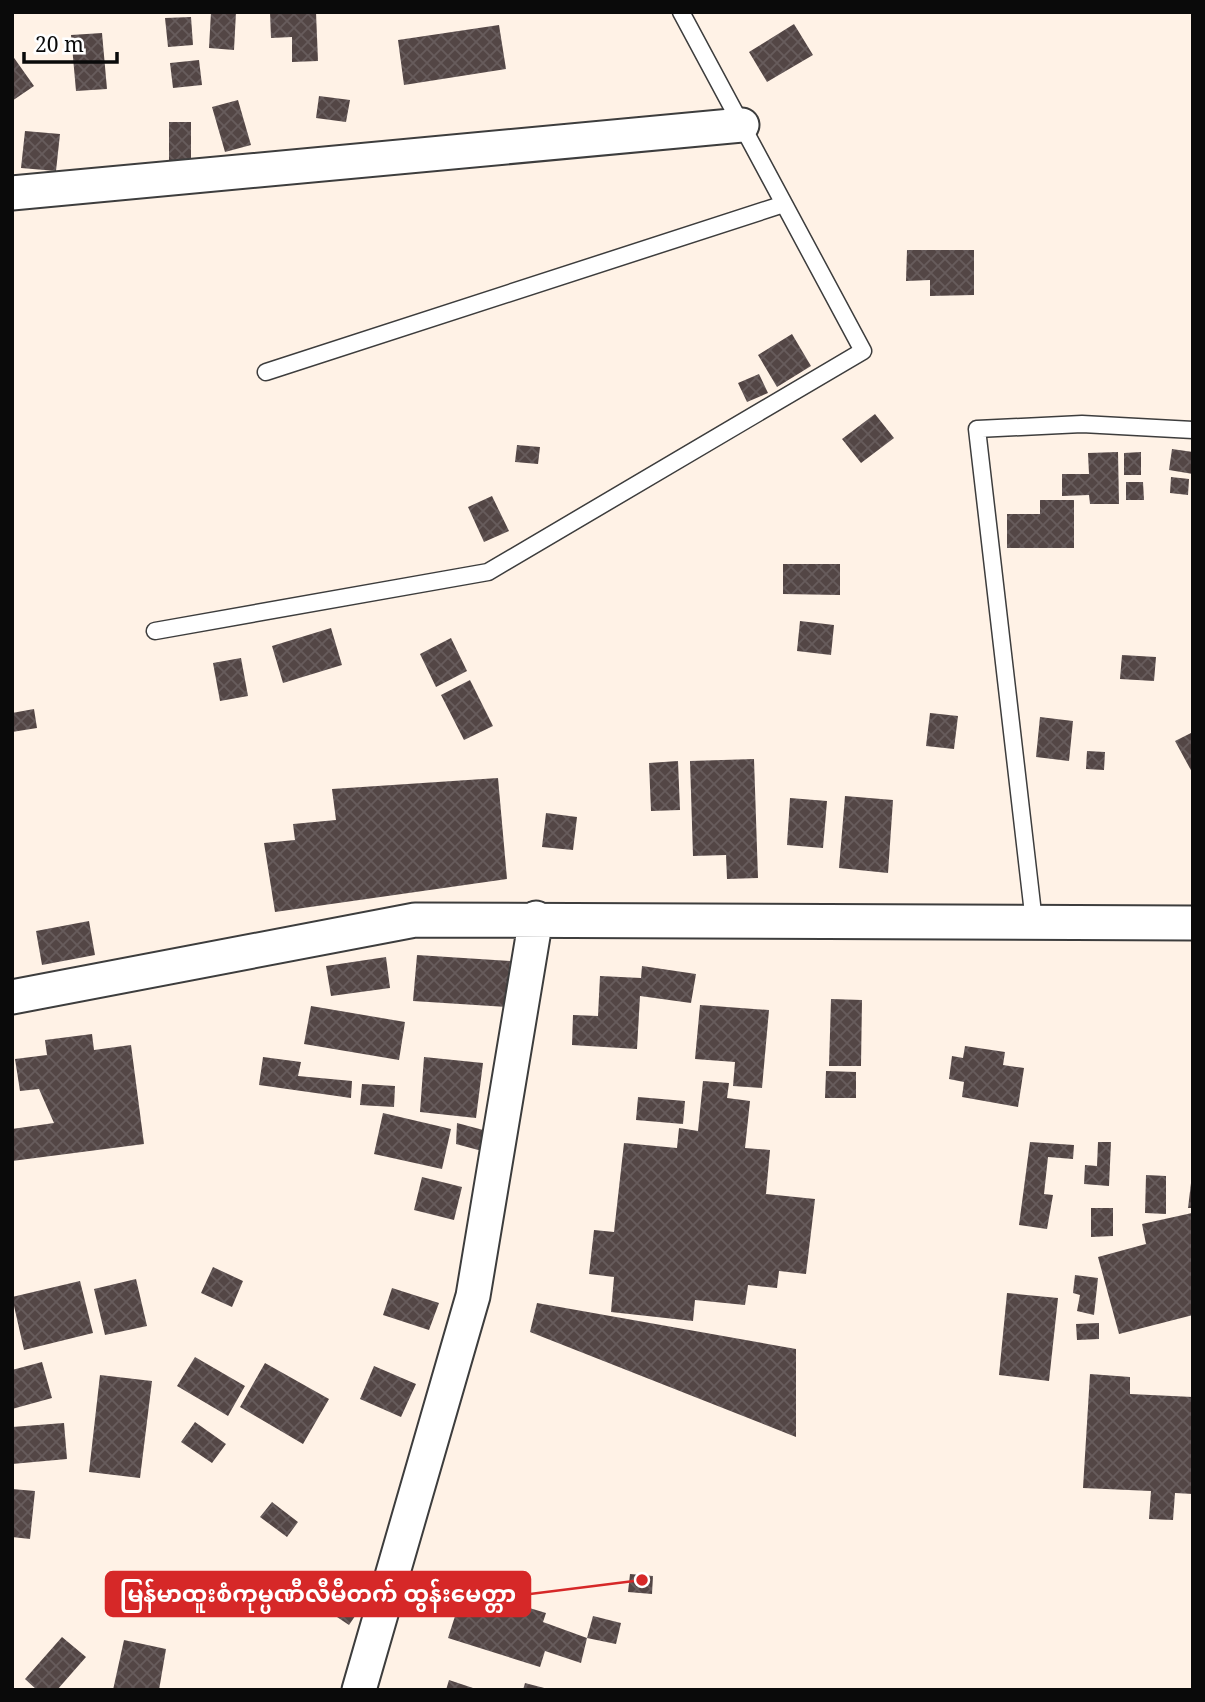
<svg xmlns="http://www.w3.org/2000/svg" width="1205" height="1702" font-family="'Noto Serif','Noto Sans Myanmar',serif">
<defs>
<pattern id="building-cross-hatch" width="8" height="8" patternUnits="userSpaceOnUse" patternTransform="scale(1.75)"><rect width="8" height="8" fill="#534645"/><path d="M0 0l8 8M0 8l8-8" fill="none" stroke="#675c5c"/></pattern>
</defs>
<rect width="100%" height="100%" fill="#fff2e6"/>
<!-- building -->
<path fill="url(#building-cross-hatch)" d="M211,12H236L234,50L209,48Z
M270,12H316L318,61L292,62V37L271,38Z
M191,17L193,45L168,47L165,18Z
M794,24L813,55L767,82L749,52Z
M499,25L506,69L404,85L398,40Z
M102,33L107,89L76,91L71,35Z
M12,55L34,86L12,101Z
M199,60L202,85L173,88L170,63Z
M319,96L350,100L346,122L316,118Z
M238,100L251,145L225,152L212,107Z
M169,122H191V161H169Z
M25,131L60,134L56,171L21,168Z
M907,250H974V295L930,296V280L906,281Z
M792,334L811,366L777,387L758,355Z
M759,374L768,393L747,402L738,383Z
M875,414L894,438L861,463L842,439Z
M517,445L540,447L538,464L515,462Z
M1172,449L1193,452V474L1169,470Z
M1118,452L1119,504H1090L1089,495L1062,496V474H1089L1088,453Z
M1141,452V475H1124V453Z
M1171,477L1189,479L1188,495L1170,493Z
M1126,482H1143L1144,500H1126Z
M492,496L509,531L484,542L468,507Z
M1040,500H1074V548H1007V514H1040Z
M783,564H840V595L783,594Z
M800,621L834,625L831,655L797,651Z
M331,628L342,665L283,683L272,646Z
M451,638L467,671L436,687L420,654Z
M1122,655L1156,657L1154,681L1120,679Z
M241,658L248,696L220,701L213,663Z
M470,680L493,726L464,740L441,695Z
M34,709L37,728L12,732V713Z
M930,713L958,716L954,749L926,746Z
M1040,717L1073,721L1069,761L1036,757Z
M1193,732V774L1175,741Z
M1087,751L1105,752L1104,770L1086,769Z
M754,759L758,878L727,879L726,855L693,856L690,761Z
M678,761L680,810L651,811L649,763Z
M498,778L507,879L275,912L264,843L295,840L293,824L336,820L332,789Z
M845,796L893,800L888,873L839,868Z
M790,798L827,801L823,848L787,845Z
M546,813L577,817L573,850L542,847Z
M89,921L95,955L42,965L36,931Z
M417,955L510,961L507,1007L413,1001Z
M386,957L390,988L331,996L326,966Z
M642,966L696,974L691,1003L640,996L637,1049L572,1045L573,1015L598,1016L600,976L641,978Z
M831,999L862,1000L861,1066H829Z
M700,1005L769,1010L762,1088L733,1086L735,1062L695,1059Z
M311,1006L405,1022L399,1060L304,1044Z
M92,1034L94,1050L131,1045L144,1144L12,1161V1129L54,1123L39,1089L20,1091L15,1059L47,1055L45,1040Z
M965,1046L1005,1052L1003,1065L1024,1068L1018,1107L962,1097L964,1082L949,1079L952,1056L963,1058Z
M263,1057L301,1062L298,1076L352,1081L351,1098L259,1085Z
M424,1057L483,1063L476,1118L420,1112Z
M826,1071L856,1072V1098H825Z
M703,1081L729,1083L727,1098L750,1101L745,1148L770,1150L766,1194L815,1199L806,1274L779,1271L777,1288L748,1285L745,1305L695,1300L693,1321L611,1312L614,1277L589,1274L594,1230L614,1232L624,1143L677,1148L679,1128L698,1131Z
M362,1084L395,1086L394,1107L360,1105Z
M638,1097L685,1101L683,1124L636,1120Z
M383,1113L451,1129L442,1169L374,1154Z
M457,1123L487,1131L482,1151L456,1144Z
M1030,1142L1074,1145L1073,1159L1048,1157L1044,1194L1053,1195L1047,1229L1019,1225Z
M1098,1142H1111L1109,1186L1084,1184L1085,1165L1097,1166Z
M1146,1175L1166,1176V1214L1145,1213Z
M422,1177L462,1187L454,1220L414,1210Z
M1191,1183H1193V1208H1188Z
M1091,1208H1113V1236L1091,1237Z
M1192,1213L1193,1315L1119,1334L1098,1257L1146,1244L1142,1224Z
M213,1267L243,1281L232,1307L201,1293Z
M1075,1275L1098,1278L1094,1315L1077,1311L1080,1295L1073,1293Z
M136,1279L147,1326L105,1335L94,1289Z
M80,1281L93,1333L24,1350L12,1297Z
M392,1288L439,1303L429,1330L383,1315Z
M1007,1293L1058,1298L1049,1381L999,1375Z
M537,1303L796,1349V1437L530,1332Z
M1099,1323V1339L1077,1340L1076,1324Z
M195,1357L245,1386L228,1416L177,1386Z
M42,1362L52,1398L12,1409V1370Z
M265,1363L329,1399L303,1444L240,1407Z
M374,1366L416,1384L401,1417L360,1399Z
M1090,1374L1130,1377V1394L1193,1397V1494L1175,1493L1173,1520L1149,1519L1151,1491L1083,1488Z
M100,1375L152,1381L140,1478L89,1472Z
M195,1422L226,1444L212,1463L181,1442Z
M64,1423L67,1459L12,1464V1427Z
M12,1489L35,1491L30,1539L12,1537Z
M272,1502L298,1522L287,1537L260,1517Z
M630,1574L653,1576L652,1594L628,1592Z
M322,1575L364,1603L349,1625L307,1597Z
M464,1588L546,1613L543,1622L587,1638L593,1616L621,1623L616,1644L587,1638L581,1663L545,1651L540,1667L448,1638Z
M62,1637L86,1657L57,1690H37L25,1679Z
M124,1640L166,1649L159,1690H113Z
M449,1680L476,1689V1690H446Z
M525,1683L548,1689V1690H523Z"/>
<g fill="none" stroke-linecap="round" stroke-linejoin="round">
<!-- lane casing -->
<g stroke="#3d3d3d" stroke-width="19">
<path id="lane" d="M266,372L784,204
M155,631L488,572L863,351L681,12
M1034,922L977,429L1082,424L1193,430"/>
</g>
<!-- street casing -->
<g stroke="#3d3d3d" stroke-width="37">
<path id="street" d="M12,193L742,125
M12,997L415,920L1193,923
M359,1690L473,1296L536,918"/>
</g>
<!-- lane -->
<use href="#lane" stroke="#fff" stroke-width="16"/>
<!-- street -->
<use href="#street" stroke="#fff" stroke-width="33"/>
</g>
<!-- callouts -->
<path fill="none" stroke="#d62828" stroke-width="2.5" d="M642 1580L530 1594"/>
<circle fill="#d62828" stroke="#fff" stroke-width="2.5" cx="642" cy="1580" r="7"/>
<rect fill="#d62828" stroke="#d62828" stroke-width="2.5" x="106" y="1572" width="424" height="44" rx="7"/>
<g font-size="23" text-anchor="middle" font-weight="bold" fill="#fff">
<text x="318" y="1602">မြန်မာထူးစံကုမ္ပဏီလီမီတက် ထွန်းမေတ္တာ</text>
</g>
<!-- border -->
<rect width="1205" height="1702" fill="none" stroke="#0a0a0a" stroke-width="28"/>
<!-- scale -->
<path d="M24 52v10h93v-10" fill="none" stroke="#0a0a0a" stroke-width="3.5"/>
<text x="35" y="52" font-size="21" fill="#0a0a0a" stroke="#ffffff" stroke-width="5" paint-order="stroke">20 m</text>
</svg>
